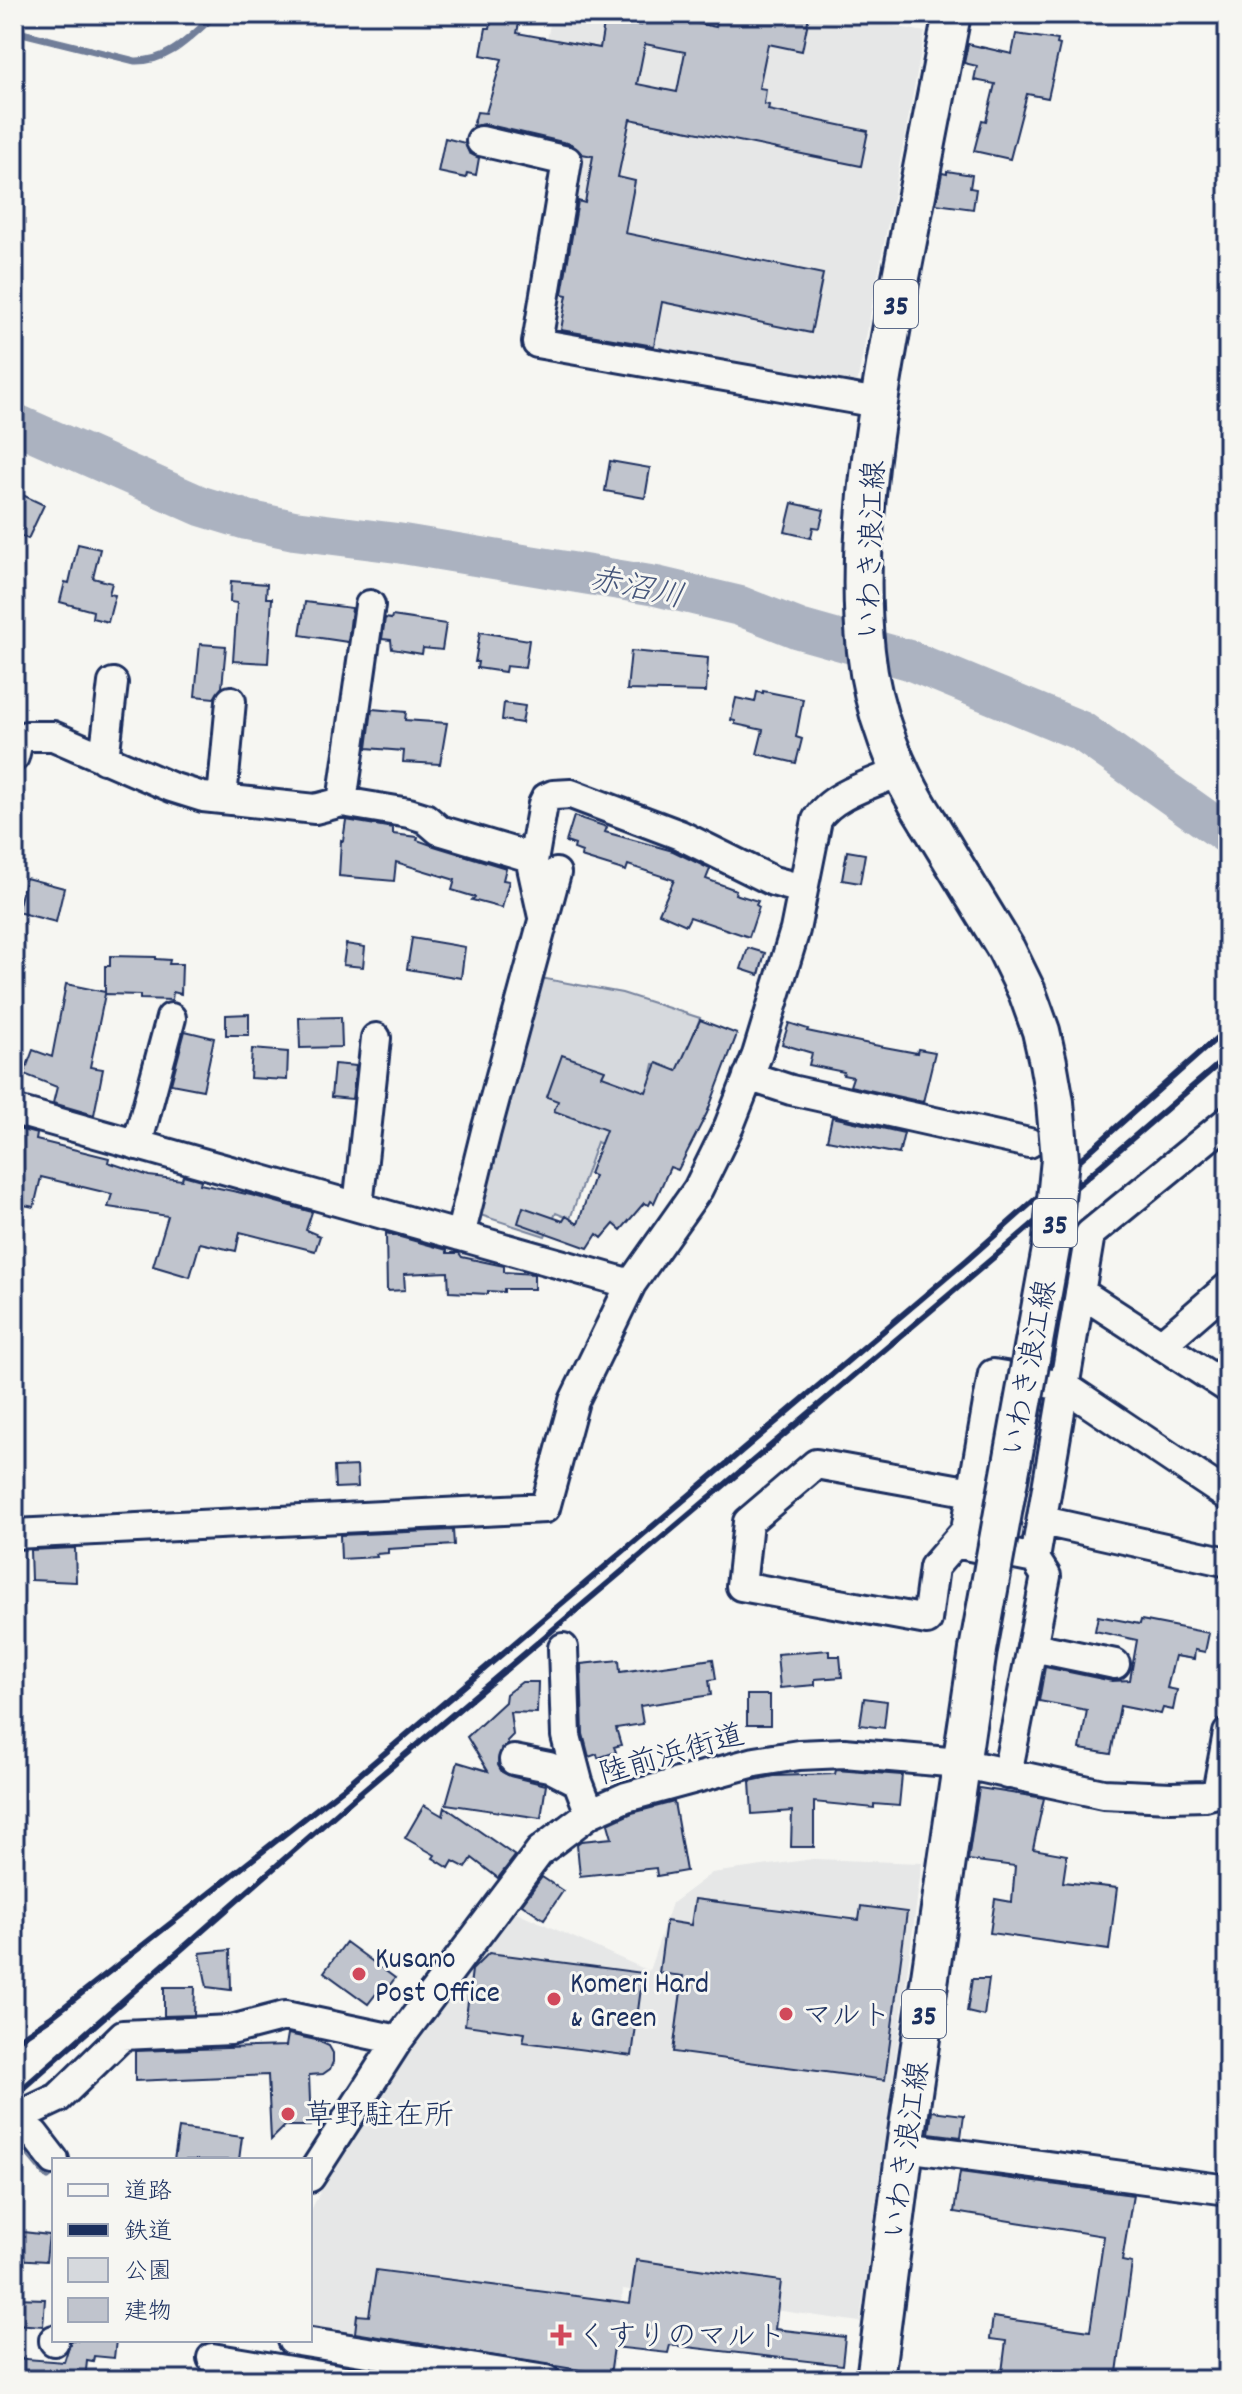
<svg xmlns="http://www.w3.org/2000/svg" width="1242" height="2394" font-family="Dekko,'Klee One',sans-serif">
<rect width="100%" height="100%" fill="#f6f6f2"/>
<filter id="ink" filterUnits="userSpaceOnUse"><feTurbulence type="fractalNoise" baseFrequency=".0125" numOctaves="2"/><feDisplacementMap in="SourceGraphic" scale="16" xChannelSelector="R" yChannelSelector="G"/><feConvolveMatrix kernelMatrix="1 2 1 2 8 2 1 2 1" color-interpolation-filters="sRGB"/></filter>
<g filter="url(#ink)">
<!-- built -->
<path fill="#e6e7e7" d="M552,14H830L925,32L855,394L545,334L579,155L527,145Z
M813,1859L922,1863L860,2322L623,2289L612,2380H594L310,2338V2212L340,2154L404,2054L512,1910L649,1971L672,1903L712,1873Z"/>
<!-- green -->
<path fill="#d6d9dd" stroke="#78849e" stroke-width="2" d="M535,977L622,993L700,1018L679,1072L654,1064L647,1095L618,1152L597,1142L570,1219L556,1213L545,1236L471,1212Z"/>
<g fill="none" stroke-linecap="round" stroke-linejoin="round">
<!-- stream -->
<path stroke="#717e99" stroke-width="7" d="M14,31L135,61C170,62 192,35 216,14
M24,2148L48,2177
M314,2361L450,2380"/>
<!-- river -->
<path stroke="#abb2c0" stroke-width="40" d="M14,423L201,506L247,520L294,530L397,543L656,586L740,606L799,629L909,660L1081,731L1228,835"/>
</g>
<!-- building -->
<path fill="#c0c4cd" stroke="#1b2f5e" stroke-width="2" fill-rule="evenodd" d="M493,14H512V17L520,18L517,33L600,48L605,18L640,25L634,14H652L716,27L719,14L809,16L802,51L768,44L759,88L766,89L764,104L769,105L768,110L868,131L861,166L630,119L618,177L635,181L625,233L823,274L811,333L662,302L654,346L561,330L567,295L562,294L578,201L585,203L593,156L582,154L571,144L485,124L473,126L477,112L486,113L502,59L481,55L486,28H490ZM645,44L685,52L677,92L637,84Z
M1016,34L1058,40L1057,44L1060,45L1048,98L1027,94L1010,159L974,151L982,120L986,121L995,84L974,80L977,66L964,63L968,44L1012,54Z
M445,138L465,143L469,153L479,158L476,175L467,173L466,178L438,172Z
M947,171L972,175L970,188L976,189L973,209L936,204L942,173L947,174Z
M610,461L650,468L645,498L605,491Z
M14,491L44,505L28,539L14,533Z
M792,503L824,510L820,528L813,527L811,538L785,532Z
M78,544L100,549L93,578L112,583L109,594L115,595L108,622L92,618L93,611L60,602L65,582L69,583Z
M231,581L267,584L266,598H272L268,663L233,661L237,603L230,602Z
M305,602L352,608L348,642L300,635Z
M392,616L446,624L442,650L423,648L422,654L392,649L391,640L382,639L385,618L391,619Z
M480,632L529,640L525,668L506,666L505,672L477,668L478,662H475Z
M200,644L226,646L222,687L214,698L195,696Z
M631,651L708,658L706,692L627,690Z
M763,691L803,699L796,737L802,739L796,763L757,754L763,730L735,724V721L731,720L736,698L755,702L757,692L763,693Z
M504,703L525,706L522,723L502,720Z
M372,709L406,712L405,720L447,723L440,764L403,762L404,751L367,748Z
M574,816L607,827L605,832L673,851L710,869L706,879L736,890L735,894L758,901L756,905L759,907L749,937L690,917L686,925L659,913L674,880L628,865L626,871L581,857L582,852L574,849L575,845L566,842Z
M346,820L393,828V834L418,837L417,840L434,846L506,868L503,880L509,881L502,908L472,900L475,897L452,890L455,880L396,862L394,881L339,876L341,840L343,841Z
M847,851L865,854L860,883L842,880Z
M26,878L64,888L56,922L17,912Z
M412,938L465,947L461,978L407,969Z
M346,944L365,947L363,967L343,965Z
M748,948L765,953L759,975L741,969Z
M110,956L156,957V959L170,960L169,964H182L181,994L173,992L172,1000L140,999V995L105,994L90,1067L103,1069L94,1115L53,1103L57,1087L24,1074L33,1050L52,1057L66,984L105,992V966H110Z
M249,1014V1035H226V1015Z
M341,1017L342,1047L300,1048L299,1018Z
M700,1020L737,1034L707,1113L678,1170L670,1167L654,1203L651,1201L649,1205L644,1203L621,1230L614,1224L602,1238L597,1234L588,1248L518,1223L523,1207L563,1221L566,1216L578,1224L594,1176L589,1174L606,1130L554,1111L558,1101L547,1097L562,1055L605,1070L602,1076L646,1092L657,1063L677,1071Z
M789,1023L808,1029L807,1031L879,1046L917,1053L918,1049L935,1052L923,1102L850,1086L853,1077L843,1075L844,1072L809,1065L812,1053L782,1044Z
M185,1031L214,1038L203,1090L171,1084Z
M252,1049L288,1052L287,1080L250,1078Z
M334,1064L356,1066L352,1099L331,1097Z
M832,1117L904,1133L899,1154L827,1140Z
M14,1128L37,1134L36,1140L109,1158L108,1162L149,1176L182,1180L183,1175L201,1180L200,1184L251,1195L312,1212L306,1230L320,1236L315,1251L240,1232L236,1251L200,1243L190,1277L153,1266L168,1216L108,1207L112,1194L41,1177L34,1207L14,1203Z
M386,1233L447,1250V1253H459L462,1257L504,1266V1272L534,1274V1289H504V1292L488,1291V1294L449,1292L448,1272L404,1274L405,1290L387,1291Z
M357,1466L358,1487L335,1488L334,1467Z
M453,1530L454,1545L388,1549V1553L376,1554L377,1557L341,1559L340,1535Z
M75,1548L76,1582L31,1580L30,1550Z
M1098,1616L1140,1624L1141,1620L1209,1633L1205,1652L1195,1650L1194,1659L1175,1656L1167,1688L1177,1690L1173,1710L1163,1708L1161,1714L1120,1706L1111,1754L1080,1749L1087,1710L1039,1701L1045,1667L1112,1681L1130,1680L1137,1640L1095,1631Z
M829,1650V1656H840L842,1677L815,1679V1685L780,1688L777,1654Z
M713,1659L716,1679L709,1680L711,1695L640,1706L643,1724L616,1728L621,1745L614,1747L616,1752L598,1758L597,1754L589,1757L583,1734L581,1664L619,1660L620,1672Z
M522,1682H538L537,1713L510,1712L513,1735L507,1741L508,1744L501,1749L498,1765L502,1772L510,1776L546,1785L541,1818L446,1804L458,1762L488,1771L467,1737L505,1702L506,1694Z
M747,1695H770V1725H747Z
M864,1698L887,1701L884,1728L860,1725Z
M836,1770L902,1775L899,1806L874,1804V1808L814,1802V1847H791L792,1811L752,1814L750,1781L774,1776L835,1774Z
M979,1788L1044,1798L1033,1849L1067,1855L1063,1882L1117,1888L1109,1950L990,1933L995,1899L1012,1902L1015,1866L968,1860Z
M674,1802L686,1871L657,1876L656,1868L580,1876L577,1844L581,1841L612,1838L608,1824L632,1813Z
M424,1805L443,1816L445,1807L515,1856L498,1878L472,1858L466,1868L453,1861L449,1868L433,1858L435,1855L405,1838Z
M542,1877L563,1891L544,1919L522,1904Z
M695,1899L859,1920L861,1906L907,1912L885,2080L673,2052L683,1976L659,1973L666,1921L691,1925Z
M346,1942L395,1978L384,1993L379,1990L368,2004L324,1972Z
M230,1950L231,1990L207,1987L200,1953Z
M489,1953L643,1973L632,2056L523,2042L525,2033L465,2025L472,1970Z
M972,1979H989L984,2016L967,2012Z
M164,1987H195L194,2015L164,2016Z
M288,2034L316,2040L329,2046L333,2053V2062L330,2069L323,2074L309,2075L311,2126H285L271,2140L268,2075L135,2081V2051L286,2046Z
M932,2111L964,2115L961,2137L929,2133Z
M179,2128L242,2137L239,2160H174Z
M960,2172L1133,2195L1122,2261L1132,2263L1116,2380H1001L1006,2341L990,2339L993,2317L1090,2331L1104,2236L954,2212Z
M14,2231L49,2235L46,2261L14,2259Z
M636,2260L781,2281L775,2329L845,2337L842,2365L670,2345L668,2353L614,2347L610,2375L355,2333L357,2315L369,2316L376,2270L630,2303Z
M14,2298L45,2299L43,2326L14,2324Z
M71,2340H116L114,2358L94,2356L93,2362L87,2361L85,2380H14V2358L64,2362Z"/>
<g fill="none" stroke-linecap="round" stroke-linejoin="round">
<!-- minor casing -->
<g stroke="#1b2f5e" stroke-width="34">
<path id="minor" d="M481,141L567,161L537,343L878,403
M14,757L18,741L26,736H53L171,787L203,797L315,809L342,802L409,813L425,818L439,830L533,858
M104,759L113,683
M222,799L231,701
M342,802L370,605
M543,917L532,867L543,804L546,798L553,795L571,794L680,835L773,881L802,889
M748,1076L791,1090L1029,1143
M14,1110L631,1284
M137,1145L171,1018
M358,1207L376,1038
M460,1236L486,1131L556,873
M1080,1292L1228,1388
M1161,1345L1228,1287
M972,1492L816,1464L748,1522L741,1586L927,1620L934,1567L966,1530L993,1374L1064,1386L1228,1496
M1043,1521L1228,1562
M14,1534L545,1508L574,1401L631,1284L698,1189L729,1126L757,1055L795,930L817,820C830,795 875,783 899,772
M955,1543L1035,1559L1046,1576L1007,1774
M1035,1559L1090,1234L1228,1121
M1033,1647L1115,1664
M563,1648L566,1736L578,1782L590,1813
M514,1760L549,1767L578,1782
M1217,1793L1228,1733
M26,2113L58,2098L123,2035L231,2030L285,2016L398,2040
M14,2131L34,2134L54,2160
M905,2147L1228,2190
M310,2177L398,2040L540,1851L590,1813L626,1797L755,1762L799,1755L844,1753L960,1763L1103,1794L1171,1797L1205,1796L1228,1790
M292,2340L546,2380
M54,2341V2340
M212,2358L344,2380"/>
</g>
<!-- major casing -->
<g stroke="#1b2f5e" stroke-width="42">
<path id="major" d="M928,821C896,772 872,711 866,651C853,532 879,394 901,277C918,189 935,102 952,14
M875,2380L905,2147L978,1650"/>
</g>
<!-- minor -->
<use href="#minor" stroke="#f6f6f2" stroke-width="28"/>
<!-- major -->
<use href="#major" stroke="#f6f6f2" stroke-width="36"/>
<!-- rail -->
<path stroke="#1b2f5e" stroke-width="6" d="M14,2042L50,2018L346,1786L967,1260L1228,1028
M14,2096L354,1798L1013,1241L1228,1056"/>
<!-- major-bridge casing -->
<g stroke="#1b2f5e" stroke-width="42" stroke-linecap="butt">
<path id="major-bridge" d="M928,821L1006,949L1027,992L1041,1031L1048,1062L1055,1102L1060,1159L1051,1249L978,1650"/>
</g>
<!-- major-bridge -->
<use href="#major-bridge" stroke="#f6f6f2" stroke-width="36"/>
</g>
</g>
<!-- markers -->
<g fill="#d1495b" stroke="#f6f6f2" stroke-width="3">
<circle cx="359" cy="1974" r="8"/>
<circle cx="554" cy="1999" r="8"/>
<circle cx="786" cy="2014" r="8"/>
<circle cx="288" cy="2114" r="8"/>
<path d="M557 2323h8v8h8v8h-8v8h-8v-8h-8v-8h8z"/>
</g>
<g text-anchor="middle" stroke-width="6" stroke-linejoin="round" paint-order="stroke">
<!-- shield labels -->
<g fill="#f6f6f2" stroke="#5d6b8a" stroke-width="2">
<rect x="874" y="280" width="44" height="48" rx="6"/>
<rect x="1033" y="1199" width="44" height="48" rx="6"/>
<rect x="902" y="1990" width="44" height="48" rx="6"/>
</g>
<g font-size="28" font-weight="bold" fill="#1b2f5e">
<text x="896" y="314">35</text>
<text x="1055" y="1233">35</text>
<text x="924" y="2024">35</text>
</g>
<!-- street labels -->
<g font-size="30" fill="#1b2f5e" stroke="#f6f6f2">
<text transform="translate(870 550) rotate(-88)" y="10">いわき浪江線</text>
<text transform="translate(1028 1368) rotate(-79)" y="10">いわき浪江線</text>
<text transform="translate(671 1753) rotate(-16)" y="10">陸前浜街道</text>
<text transform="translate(905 2150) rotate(-82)" y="10">いわき浪江線</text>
</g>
<!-- poi labels -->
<g font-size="30" fill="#1b2f5e" stroke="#f6f6f2" text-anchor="start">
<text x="375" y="1967">Kusano<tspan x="375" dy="34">Post Office</tspan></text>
<text x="570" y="1992">Komeri Hard<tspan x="570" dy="34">&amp; Green</tspan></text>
<text x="802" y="2024">マルト</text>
<text x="304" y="2124">草野駐在所</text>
<text x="577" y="2345">くすりのマルト</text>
</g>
<!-- water labels -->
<g font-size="32" font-style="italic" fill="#46567b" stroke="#f6f6f2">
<text transform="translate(637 586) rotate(12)" y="11">赤沼川</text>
</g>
</g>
<!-- margin -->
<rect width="1242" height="2394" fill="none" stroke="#f6f6f2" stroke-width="48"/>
<rect x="24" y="24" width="1194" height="2346" fill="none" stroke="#1b2f5e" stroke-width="3" filter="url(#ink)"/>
<!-- legend -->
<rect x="52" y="2158" width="260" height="184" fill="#f6f6f2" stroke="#9ea6b7" stroke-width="2"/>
<rect x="68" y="2184" width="40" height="12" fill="#f6f6f2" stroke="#9ea6b7" stroke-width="2"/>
<text x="124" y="2198" font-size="24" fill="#1b2f5e">道路</text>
<rect x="68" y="2224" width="40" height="12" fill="#1b2f5e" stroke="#9ea6b7" stroke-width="2"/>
<text x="124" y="2238" font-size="24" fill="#1b2f5e">鉄道</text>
<rect x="68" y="2258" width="40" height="24" fill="#d6d9dd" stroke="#9ea6b7" stroke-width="2"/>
<text x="124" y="2278" font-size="24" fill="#1b2f5e">公園</text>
<rect x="68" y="2298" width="40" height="24" fill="#c0c4cd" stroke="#9ea6b7" stroke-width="2"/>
<text x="124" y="2318" font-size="24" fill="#1b2f5e">建物</text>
</svg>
